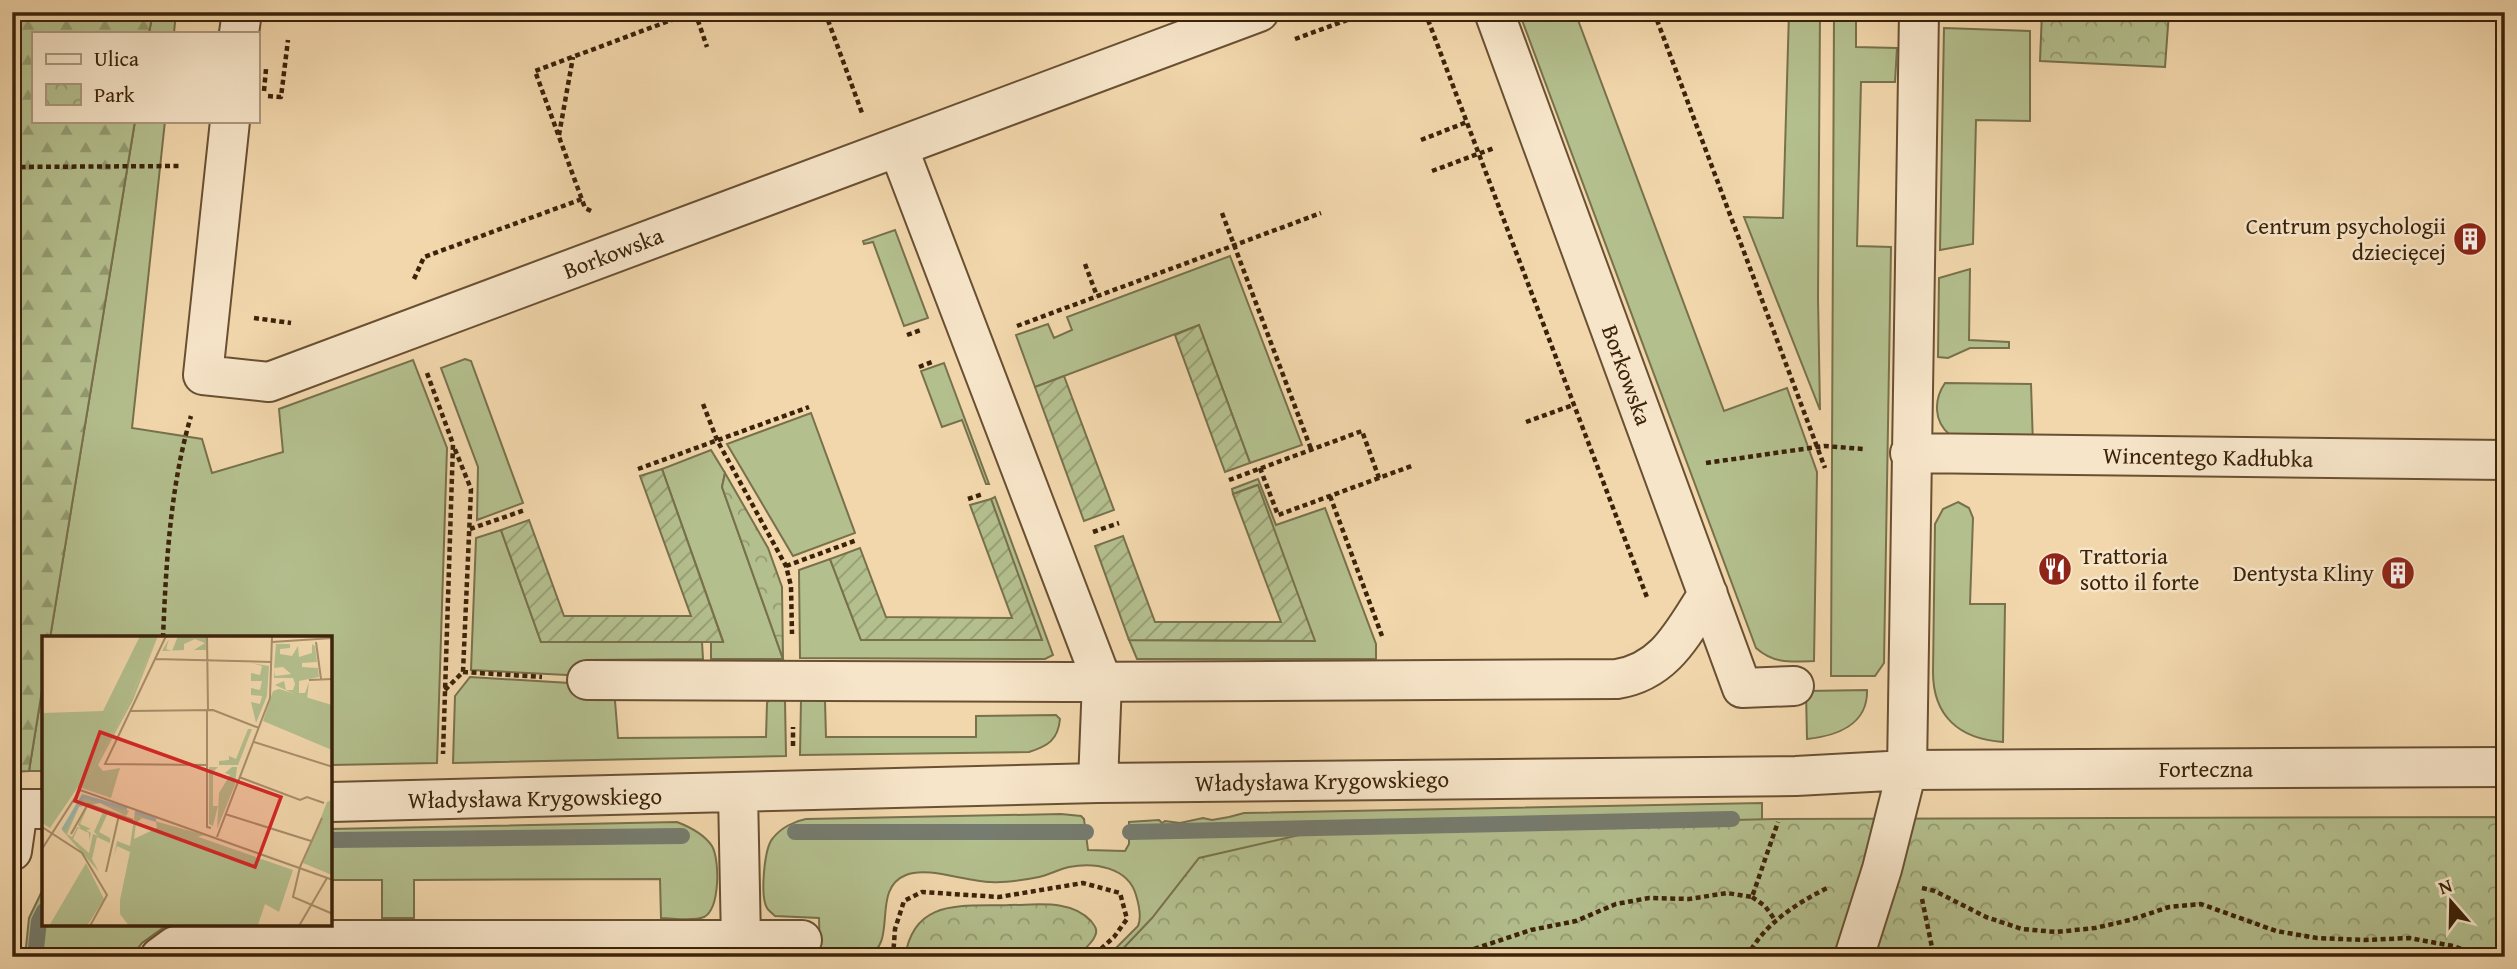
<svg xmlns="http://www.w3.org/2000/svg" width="2517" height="969" font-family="'Gentium Book Plus',serif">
<defs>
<pattern id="forest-firs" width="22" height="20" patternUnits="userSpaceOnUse" patternTransform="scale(1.75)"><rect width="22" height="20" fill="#b4bf8e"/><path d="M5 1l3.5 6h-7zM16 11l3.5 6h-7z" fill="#949b72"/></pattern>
<pattern id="park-crowns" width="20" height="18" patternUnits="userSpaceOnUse" patternTransform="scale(1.75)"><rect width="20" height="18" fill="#b4bf8e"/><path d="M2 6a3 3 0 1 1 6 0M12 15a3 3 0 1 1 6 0" fill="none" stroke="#949b72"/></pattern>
<pattern id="garden-furrows" width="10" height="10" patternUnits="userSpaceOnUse" patternTransform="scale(1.75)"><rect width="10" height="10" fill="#b4bf8e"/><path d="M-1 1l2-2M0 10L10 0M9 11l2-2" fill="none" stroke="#949b72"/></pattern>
</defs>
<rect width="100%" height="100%" fill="#f2d7ac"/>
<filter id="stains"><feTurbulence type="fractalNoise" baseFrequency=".00286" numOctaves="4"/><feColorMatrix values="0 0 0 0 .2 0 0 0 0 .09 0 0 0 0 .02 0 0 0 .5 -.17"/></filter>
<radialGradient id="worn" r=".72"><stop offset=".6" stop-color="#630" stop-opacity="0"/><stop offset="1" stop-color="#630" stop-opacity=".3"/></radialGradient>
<!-- grass -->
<path fill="#b4bf8e" stroke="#78714c" stroke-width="2" d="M153,12H176L174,33H149Z
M1519,12H1575L1724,411L1787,388L1817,472L1814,661C1791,662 1774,664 1756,648Z
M1789,12H1820L1818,298L1820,410L1744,217L1783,218Z
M1834,12H1856V47L1897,48L1895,82H1861L1857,246L1891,247L1884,663L1875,676H1831Z
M1944,28L2030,31V121L1976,120L1973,244L1940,250Z
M135,121H165L132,428L202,439L212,473L283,452L279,409L413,360L447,448L437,763L331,765V638H50Z
M895,230L928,318L904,326L873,242L864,244L863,241Z
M1230,256L1302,445L1250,463L1199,325L1035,387L1016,335L1048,324L1054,338L1072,330L1067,317Z
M1970,269L1969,340L2009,342V348H1970L1948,358L1938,357L1939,278Z
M465,359L471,361L523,503L477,520L478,467L441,368Z
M944,363L989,484H986L962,420L942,427L921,371Z
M1945,383L2031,384L2033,445L1950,435C1933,421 1934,399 1945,383Z
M811,413L855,533L793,556L727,444Z
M711,450L725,473L722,487L783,659H711V642L723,641L662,469Z
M1258,479L1276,525L1325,508L1376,644V659H1137L1129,640L1314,641L1257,485L1233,494L1232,489Z
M995,497L1053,655L1045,659L800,658L799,570L830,559L861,640H1041L991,499Z
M1958,502L1969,508L1973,518L1970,604H2005L2003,742C1959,739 1933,716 1933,672L1935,524L1943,509Z
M501,530L541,642H702L703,659L586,660V676L471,670L476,538Z
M470,677L586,684V699L612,698L615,701L618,738L766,737L767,703L769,700H785L786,756L453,763L455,696Z
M44,678V771H29Z
M1867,690C1868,725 1836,736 1807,739L1806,691Z
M801,699H823L825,701L826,737H976V716L1056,715L1060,719C1058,740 1048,746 1029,752L800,755Z
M1762,803V820L1313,957H1107L1138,926C1142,917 1139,905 1136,895C1128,867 1094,862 1069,867C1059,869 1049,875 1039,877C1024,880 1006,883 991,882C966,882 928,866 906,875C870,889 899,944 867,956C855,961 833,957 820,957L819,918L775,916C773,914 768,910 767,908C760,896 764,848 773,838C781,828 794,821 806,819L1061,814L1081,816L1084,819L1088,850L1125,851L1129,844V822L1159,820L1162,823L1165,821L1180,823L1203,818L1212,820L1229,817L1244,813Z
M677,822C690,827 704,834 712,846C720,860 720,909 704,917C692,922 673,918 661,918L660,879L414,880V918H382V880H331V829Z
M44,887V925H167L142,943L131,957H25L29,918Z"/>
<!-- forest -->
<path fill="url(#forest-firs)" stroke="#78714c" stroke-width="2" d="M12,12H153L149,33H33V121H135L50,638H44V678L29,771L12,772Z"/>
<!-- park -->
<path fill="url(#park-crowns)" stroke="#78714c" stroke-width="2" d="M2042,12H2169L2165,67L2040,61Z
M725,473L768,548L782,587L783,659L722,487Z
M2505,817V957H1115L1152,918L1199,858L1321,830L1775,819Z
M1010,905C1037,905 1071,899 1091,921C1095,926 1098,930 1095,936C1092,944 1082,951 1076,957H905C914,897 963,907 1010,905Z"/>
<!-- garden -->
<path fill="url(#garden-furrows)" stroke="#78714c" stroke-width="2" d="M1199,325L1250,463L1225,472L1175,335Z
M1064,376L1114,510L1084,521L1035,387Z
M662,469L723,642H541L501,530L529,520L564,616H691L640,476Z
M1258,485L1315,641L1129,640L1095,546L1123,536L1155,622H1281L1233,494Z
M991,499L1042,640H861L830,559L860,548L886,617L1012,618L970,505Z"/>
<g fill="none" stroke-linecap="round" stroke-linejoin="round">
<!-- stream -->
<path stroke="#767c6f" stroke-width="16" d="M795,832H1086
M1130,832L1732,819
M331,840L682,836
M35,957L39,921L44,911"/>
<!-- minor casing -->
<g stroke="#695032" stroke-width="42">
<path id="minor" d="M1494,12L1742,688L1794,686
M239,33L242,12
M230,121L203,375L269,382L1259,12
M898,147L1102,681L1098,783
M1910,453L2505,460
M587,680L1067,682L1617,679C1666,671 1683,632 1708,594
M738,793L741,941
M331,802L1098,783L1796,776L1907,770L2505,767
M12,851L18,809H44
M160,957L175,946L197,940H802
M1854,957L1882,869L1907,770L1919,12"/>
</g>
<!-- path -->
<path stroke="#3b230a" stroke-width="4.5" stroke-dasharray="5 3.5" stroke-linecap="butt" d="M695,12L707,47
M825,12L862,113
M1425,12L1648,600
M1654,12L1825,468
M1295,39L1369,12
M264,91L266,69
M268,96L281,97L288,40
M559,135L573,57
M1421,140L1467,122
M12,167L179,166
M1432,171L1494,148
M591,211L585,208L535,71L693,12
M1222,213L1311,449
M1085,264L1097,296
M414,279L424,257L582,199
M254,318L291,323
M1017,326L1321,213
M907,335L921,330
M919,367L932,362
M427,373L453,444L443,754
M703,404L717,440L786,566L791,586L792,634
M1526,422L1573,405
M1706,463L1824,446L1864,449
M1260,468L1278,515L1379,478
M638,469L809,407
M1229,480L1362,431L1379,478L1414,465
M1330,496L1382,636
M968,499L983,494
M470,529L525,510
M1093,532L1119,523
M786,566L857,540
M163,638C166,565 170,487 191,416
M463,672L542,677
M445,690L463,672L471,489L454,447
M793,746V727
M1922,888L1935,891L1986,917L2022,929L2056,932L2095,928L2130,920L2169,907L2201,904L2276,931L2317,938L2365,940L2409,938L2453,946L2482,957
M1752,897L1765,906L1775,920
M1922,899L1934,957
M893,957L895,929L904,901L922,892L999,897L1083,883L1120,893L1127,919L1114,937L1092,957
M1450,957L1531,930L1576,921L1616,904L1649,898L1689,899L1727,893L1752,897L1778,822
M1747,957C1764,924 1794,905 1827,888"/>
<!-- minor -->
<use href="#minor" stroke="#f7e5c9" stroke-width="38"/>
</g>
<!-- icons -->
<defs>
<g id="building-disc" transform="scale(1.75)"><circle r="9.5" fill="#8f2418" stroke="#f7e5c9"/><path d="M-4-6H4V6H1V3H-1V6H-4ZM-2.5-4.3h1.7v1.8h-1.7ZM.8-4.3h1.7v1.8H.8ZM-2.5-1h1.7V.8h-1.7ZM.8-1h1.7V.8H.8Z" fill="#fff"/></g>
<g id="restaurant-disc" transform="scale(1.75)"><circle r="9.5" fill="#8f2418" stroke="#f7e5c9"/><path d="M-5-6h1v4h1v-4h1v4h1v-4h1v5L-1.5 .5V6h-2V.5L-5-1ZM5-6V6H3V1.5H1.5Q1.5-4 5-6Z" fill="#fff"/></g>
</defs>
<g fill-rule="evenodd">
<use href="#building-disc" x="2470" y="239"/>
<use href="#restaurant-disc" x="2055" y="569"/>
<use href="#building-disc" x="2398" y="573"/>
</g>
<g text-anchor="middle" stroke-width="5" stroke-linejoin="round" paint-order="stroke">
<!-- poi labels -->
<g font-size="23" fill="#3b230a" stroke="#f7e5c9" text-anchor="end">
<text x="2446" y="234">Centrum psychologii<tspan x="2446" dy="26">dziecięcej</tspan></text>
<text x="2080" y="564" text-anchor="start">Trattoria<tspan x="2080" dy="26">sotto il forte</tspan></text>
<text x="2374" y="581">Dentysta Kliny</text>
</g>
<!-- street labels -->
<g font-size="23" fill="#3b230a" stroke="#f7e5c9">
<text transform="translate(613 253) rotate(-21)" y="8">Borkowska</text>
<text transform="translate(1627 375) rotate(70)" y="8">Borkowska</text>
<text transform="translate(2208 457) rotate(1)" y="8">Wincentego Kadłubka</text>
<text x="2206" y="777">Forteczna</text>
<text transform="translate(1322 781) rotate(-1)" y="8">Władysława Krygowskiego</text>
<text transform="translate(535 798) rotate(-1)" y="8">Władysława Krygowskiego</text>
</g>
</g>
<!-- overview -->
<g transform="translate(42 636)">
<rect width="290" height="290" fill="#f2d7ac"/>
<path d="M116,0L91,64L56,129L61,135L78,132L69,162L40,152L81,79ZM136,0H164V14H152L163,7L153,3L142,8V14L120,15L127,3L124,13L130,15ZM234,8H248V12L238,13V18L250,20L256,10L257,21L270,17V8L273,10L275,26L260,27V31L276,32L277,41L257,45V57H263L267,46L265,64L233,49L242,45L244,54H251L253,48L251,42H232V35L233,40L249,38L241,31L232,32ZM209,27L227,30L225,60L214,87L209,66L218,68L220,60L209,59V52L218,54L220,45H209V37L218,39L220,30ZM206,93H210L196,129H177V125L187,124V120L194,123ZM167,131H176L171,136V170H176L171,190L167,188ZM190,131H195L193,149L175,193L177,157L188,139L183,137ZM41,159L87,175L84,180L58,167L37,171L25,198L30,201L35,191L39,192L36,189L44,172H50H45L38,188L49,193L44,194L49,197L47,204V197L36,192L31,203L47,217L51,198L56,200L52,196L61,176L66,177L57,196L68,202V207L55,201L50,223L57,236L20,194ZM290,164V239L261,227L285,166ZM93,176L116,186L163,199L88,216L75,210L72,221L75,205L88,210ZM100,182L114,186L115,192L92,203L94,187ZM44,227L62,263L45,290H7Z" fill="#b4bf8e" fill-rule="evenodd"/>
<path d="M98,0H116L81,79L40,152L36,151L8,192L0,187V77L61,75Z" fill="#b4bf8e"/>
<path d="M237,53L290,69V114L221,85L231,55ZM122,189L251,234L237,276L223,268L216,289L87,290L78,278V264L88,216L96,202Z" fill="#b4bf8e"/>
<path fill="none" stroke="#9db8b2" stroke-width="3.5" d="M93,176L114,184M21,194L41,160L85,173"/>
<path fill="none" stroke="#a98f6b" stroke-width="2" d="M124,0L63,128L165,129M165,0L166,74M230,6L291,2M274,6L279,43M113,23L230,26M267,44L291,43M165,74V191L169,192M89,75L171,74L217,92M212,106L291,131M197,141L258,164L265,161L282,167M183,178L269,205M280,182L258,231L251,261L291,278M0,191L40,217L65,259L48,290M29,198L46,168L91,184M175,201L228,62L230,0M0,213L38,154L291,244M64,236L77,179M257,290L285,242"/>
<path fill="#d62828" fill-opacity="0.15" stroke="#d62828" stroke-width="3.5" d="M58,96L239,161L213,231L33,165Z"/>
<rect width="290" height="290" fill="none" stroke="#3b230a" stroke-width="3.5"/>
</g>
<!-- margin -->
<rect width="2517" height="969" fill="none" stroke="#f2d7ac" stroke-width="42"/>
<rect x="14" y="14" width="2489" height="941" fill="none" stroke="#3b230a" stroke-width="3.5"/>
<rect x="21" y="21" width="2475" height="927" fill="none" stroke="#3b230a" stroke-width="2"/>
<!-- legend -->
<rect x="32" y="32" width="228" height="91" fill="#f7e5c9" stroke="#ac977d" stroke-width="2"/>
<rect x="46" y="54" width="35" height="10" fill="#f7e5c9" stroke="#ac977d" stroke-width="2"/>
<text x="94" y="66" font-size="21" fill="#3b230a">Ulica</text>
<rect x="46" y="84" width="35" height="21" fill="url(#park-crowns)" stroke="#ac977d" stroke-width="2"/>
<text x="94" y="102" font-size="21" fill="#3b230a">Park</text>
<!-- north arrow -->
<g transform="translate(2451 902) rotate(340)" stroke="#f7e5c9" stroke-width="5" paint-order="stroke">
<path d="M0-5L12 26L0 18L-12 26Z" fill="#3b230a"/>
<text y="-10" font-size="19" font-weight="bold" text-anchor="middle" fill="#3b230a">N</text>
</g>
<rect width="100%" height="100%" filter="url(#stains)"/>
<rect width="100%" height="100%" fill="url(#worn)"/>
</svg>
